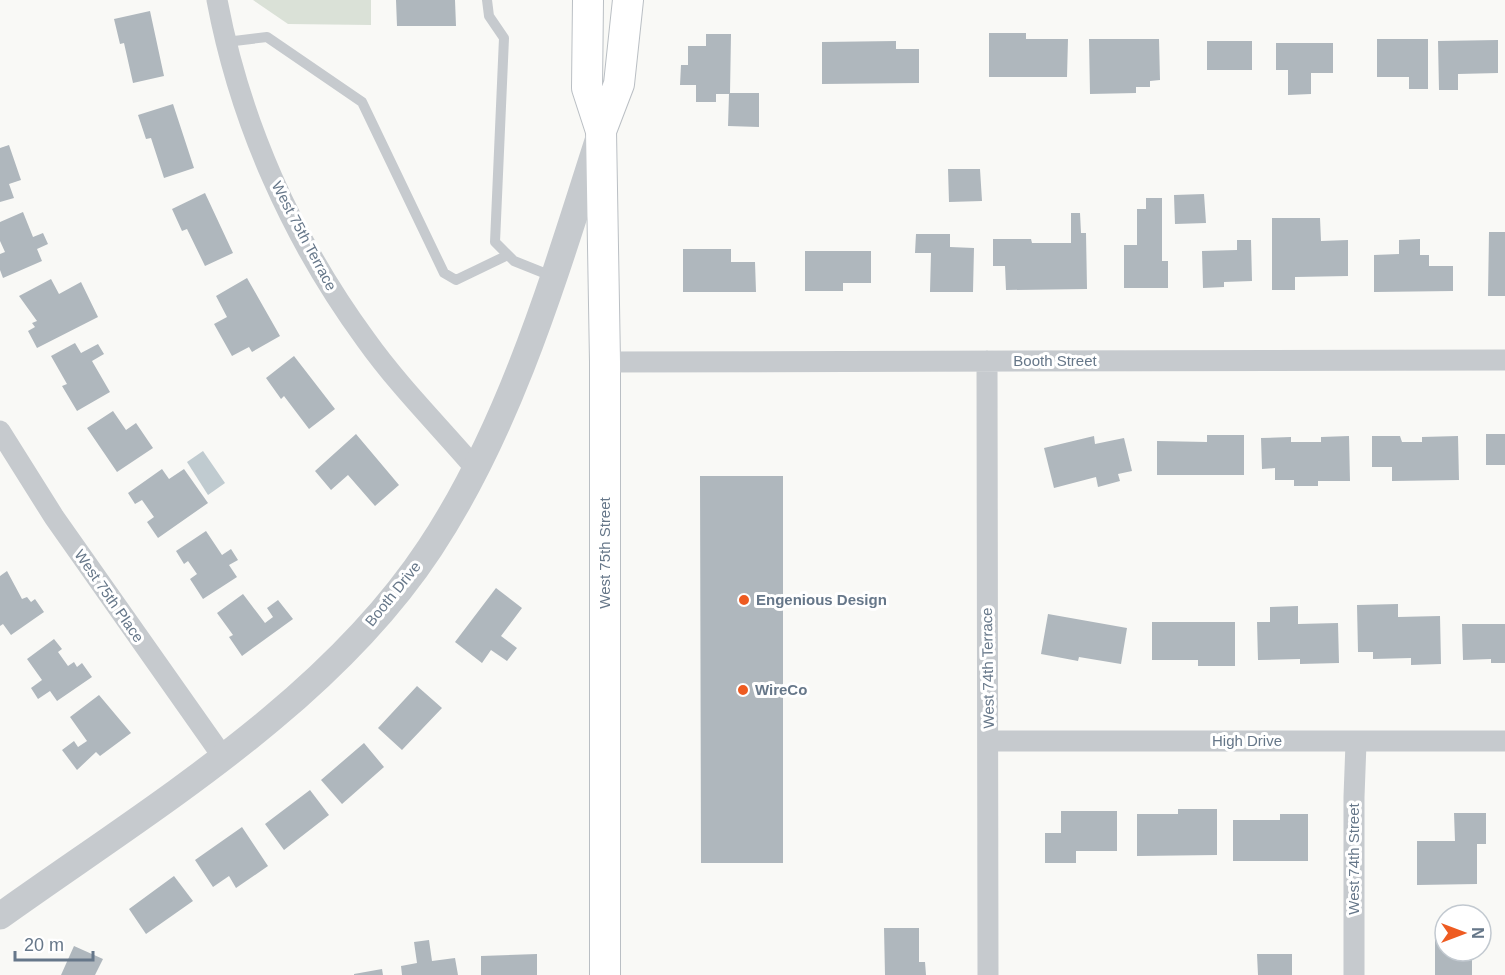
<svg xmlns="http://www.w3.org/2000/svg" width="1505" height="975" font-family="Helvetica,sans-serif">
<rect width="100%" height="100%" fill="#f9f9f6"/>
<!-- green -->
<path fill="#dae1d7" d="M253,0H371V25L288,24Z"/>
<!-- water -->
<path fill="#c0cbd0" d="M203,451L225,483L208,495L187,462Z"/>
<!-- building -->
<path fill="#afb7bd" d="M396,0H455L456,26H397Z
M150,11L164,76L133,83L124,43L120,44L114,19Z
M989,33H1026V39H1068L1067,77H989Z
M706,34H731L730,93H759V127L728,126L729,94H716V102H696V85H680L681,65H688V46H706Z
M1089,39H1159L1160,80L1150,81V87H1136V93L1090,94Z
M1377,39H1428V89H1409V77H1377Z
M1498,40V73L1458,74V90H1439L1438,41Z
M896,41V49H919V83L822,84V42Z
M1207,41H1252V70H1207Z
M1276,43H1333V73H1311V94L1288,95V70H1276Z
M173,104L194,168L164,178L151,138L146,139L138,115Z
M9,145L21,180L9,184L14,198L0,202V148Z
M948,169H980L982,201L949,202Z
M205,193L233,253L205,266L187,229L182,231L172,209Z
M1204,194L1206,223L1175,224L1174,195Z
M1146,198H1162V261H1168V288H1124V245H1137V209H1146Z
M23,212L33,237L43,233L48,244L37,249L42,261L3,278L0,270V254L5,252L0,241V222Z
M1071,213H1080L1081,233H1086L1087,289L1006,290L1005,266H993V239H1031L1032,243H1071Z
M1272,218H1320L1321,241L1348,240V276L1295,277V290H1272Z
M1489,232H1505V296H1488Z
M916,234H950V247L974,248L973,292H930L931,253H915Z
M1420,239V255H1429V266H1453V291L1374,292V255L1399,254V240Z
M1237,240H1251L1252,281L1224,282V287L1203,288L1202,251L1237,250Z
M683,249H731V262H755L756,292H683Z
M805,251H871V283H843V291H805Z
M247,278L280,336L252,352L249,347L232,356L214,324L227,317L216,296Z
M51,279L59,294L81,282L98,317L37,348L28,331L35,327L32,323L37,321L19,296Z
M75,343L81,353L98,344L104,354L92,361L110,392L77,411L62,386L67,384L51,356Z
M294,356L335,409L309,429L284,396L281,399L266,378Z
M113,411L126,430L136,423L153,448L117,472L87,428Z
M356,434L399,485L375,506L348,475L331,490L315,471Z
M1486,434H1505V465H1486Z
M1207,435H1244V475H1157V441L1207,442Z
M1094,436L1095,444L1124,438L1132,471L1118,474L1120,481L1098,487L1096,477L1054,488L1044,448Z
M1349,436L1350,481H1318V486H1294V480H1275V468L1262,469L1261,438L1291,437V442H1321V437Z
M1372,436H1400L1402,442H1422V437L1458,436L1459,480L1392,481V467H1372Z
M162,469L169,479L184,469L208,503L158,538L147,522L154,517L142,500L135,504L128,493Z
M700,476H783V863H701Z
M206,531L222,555L231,549L238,560L229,565L237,577L203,599L190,579L197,574L188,561L184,564L176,551Z
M7,571L22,599L27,597L31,602L35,599L44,612L11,635L3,624L0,626V576Z
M496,588L522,608L501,636L517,648L507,661L491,650L482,663L455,642Z
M243,594L265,623L273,617L267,608L278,600L293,619L242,656L229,637L233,635L217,613Z
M1398,604V617L1440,616L1441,664L1411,665V658L1373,659V652H1358L1357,605Z
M1298,606V624L1338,623L1339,663L1300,664V659L1258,660L1257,622H1270V607Z
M1048,614L1127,628L1121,664L1079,657L1078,661L1041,654Z
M1152,622H1235V666H1198V660H1152Z
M1462,624H1505V663H1491V659L1463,660Z
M54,639L62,649L58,652L68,666L74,662L77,667L82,663L92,677L57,701L50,691L38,699L31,688L42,680L27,659Z
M417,686L442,708L402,750L378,728Z
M99,695L131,733L100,756L96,752L77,770L62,750L74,741L78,747L87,741L70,717Z
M364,743L384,767L342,804L321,780Z
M310,790L329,815L284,850L265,824Z
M1178,809H1217V855L1137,856V814H1178Z
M1061,811H1117V851H1076V863H1045V833H1061Z
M1454,813H1486V844H1477V884L1417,885V841H1455Z
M1280,814H1308V861H1233V820H1280Z
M242,827L268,866L236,888L229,876L213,887L195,860Z
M174,876L193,901L146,934L129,909Z
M884,928H919V962H925L926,975H885Z
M429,940L432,961L455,958L458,975H402L401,966L417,963L414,942Z
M1435,940H1445V951H1472V975H1435Z
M74,946L103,959L95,975H61Z
M537,954V975H481V956Z
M1257,954H1292V975H1258Z
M382,969L383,975H354V974Z"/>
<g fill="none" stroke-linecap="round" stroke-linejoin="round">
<!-- secondary casing -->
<g stroke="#babfc4" stroke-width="32">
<path id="secondary" d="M588,0L587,88L601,131L605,362V975
M601,131L619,84L628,0"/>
</g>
<!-- service -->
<path stroke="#c6cace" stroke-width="10" d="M487,0L489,16L504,38L495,242L514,261L554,277
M226,42L267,37L362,102L444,273L456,280L508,255"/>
<!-- minor -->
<path stroke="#c6cace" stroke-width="21" d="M217,0C240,122 292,239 366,340C398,385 439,426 475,468
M987,361L988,975
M605,362L1505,360
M0,431L54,517L223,757
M989,741H1505
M1354,975V797L1356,743"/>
<!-- tertiary -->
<path stroke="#c6cace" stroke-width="27" d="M0,916C148,810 328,703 430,548C510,427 554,278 598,141"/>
<!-- secondary -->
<use href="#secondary" stroke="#fff" stroke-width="30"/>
</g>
<!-- markers -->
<g fill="#ee5b21" stroke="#fff" stroke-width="2">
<circle cx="744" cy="600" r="6"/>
<circle cx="743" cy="690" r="6"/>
</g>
<g text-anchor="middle" stroke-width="6" stroke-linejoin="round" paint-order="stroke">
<!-- street labels -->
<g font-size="15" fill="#667789" stroke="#fff">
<text transform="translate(304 236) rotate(62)" y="5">West 75th Terrace</text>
<text x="1055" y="366">Booth Street</text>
<text transform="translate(605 553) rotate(-90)" y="5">West 75th Street</text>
<text transform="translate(393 594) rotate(-51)" y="5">Booth Drive</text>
<text transform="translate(109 596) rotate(55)" y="5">West 75th Place</text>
<text transform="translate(988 668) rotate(-91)" y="5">West 74th Terrace</text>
<text x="1247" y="746">High Drive</text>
<text transform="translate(1354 859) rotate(-90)" y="5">West 74th Street</text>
</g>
<!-- poi labels -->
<g font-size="15" font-weight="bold" fill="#667789" stroke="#fff" text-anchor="start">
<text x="756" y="605">Engenious Design</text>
<text x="755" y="695">WireCo</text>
</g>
</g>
<!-- north arrow -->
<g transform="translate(1463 933) rotate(90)"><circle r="28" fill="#ffffff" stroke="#c2c9d0" stroke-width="1.5"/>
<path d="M0-4.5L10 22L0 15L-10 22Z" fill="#ee5b21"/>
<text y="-9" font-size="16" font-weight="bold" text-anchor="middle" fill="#667789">N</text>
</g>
<!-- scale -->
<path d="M15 951v9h78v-9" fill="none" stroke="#667789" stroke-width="3"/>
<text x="24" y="951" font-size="18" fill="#667789" stroke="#ffffff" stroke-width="4.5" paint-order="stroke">20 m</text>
</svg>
